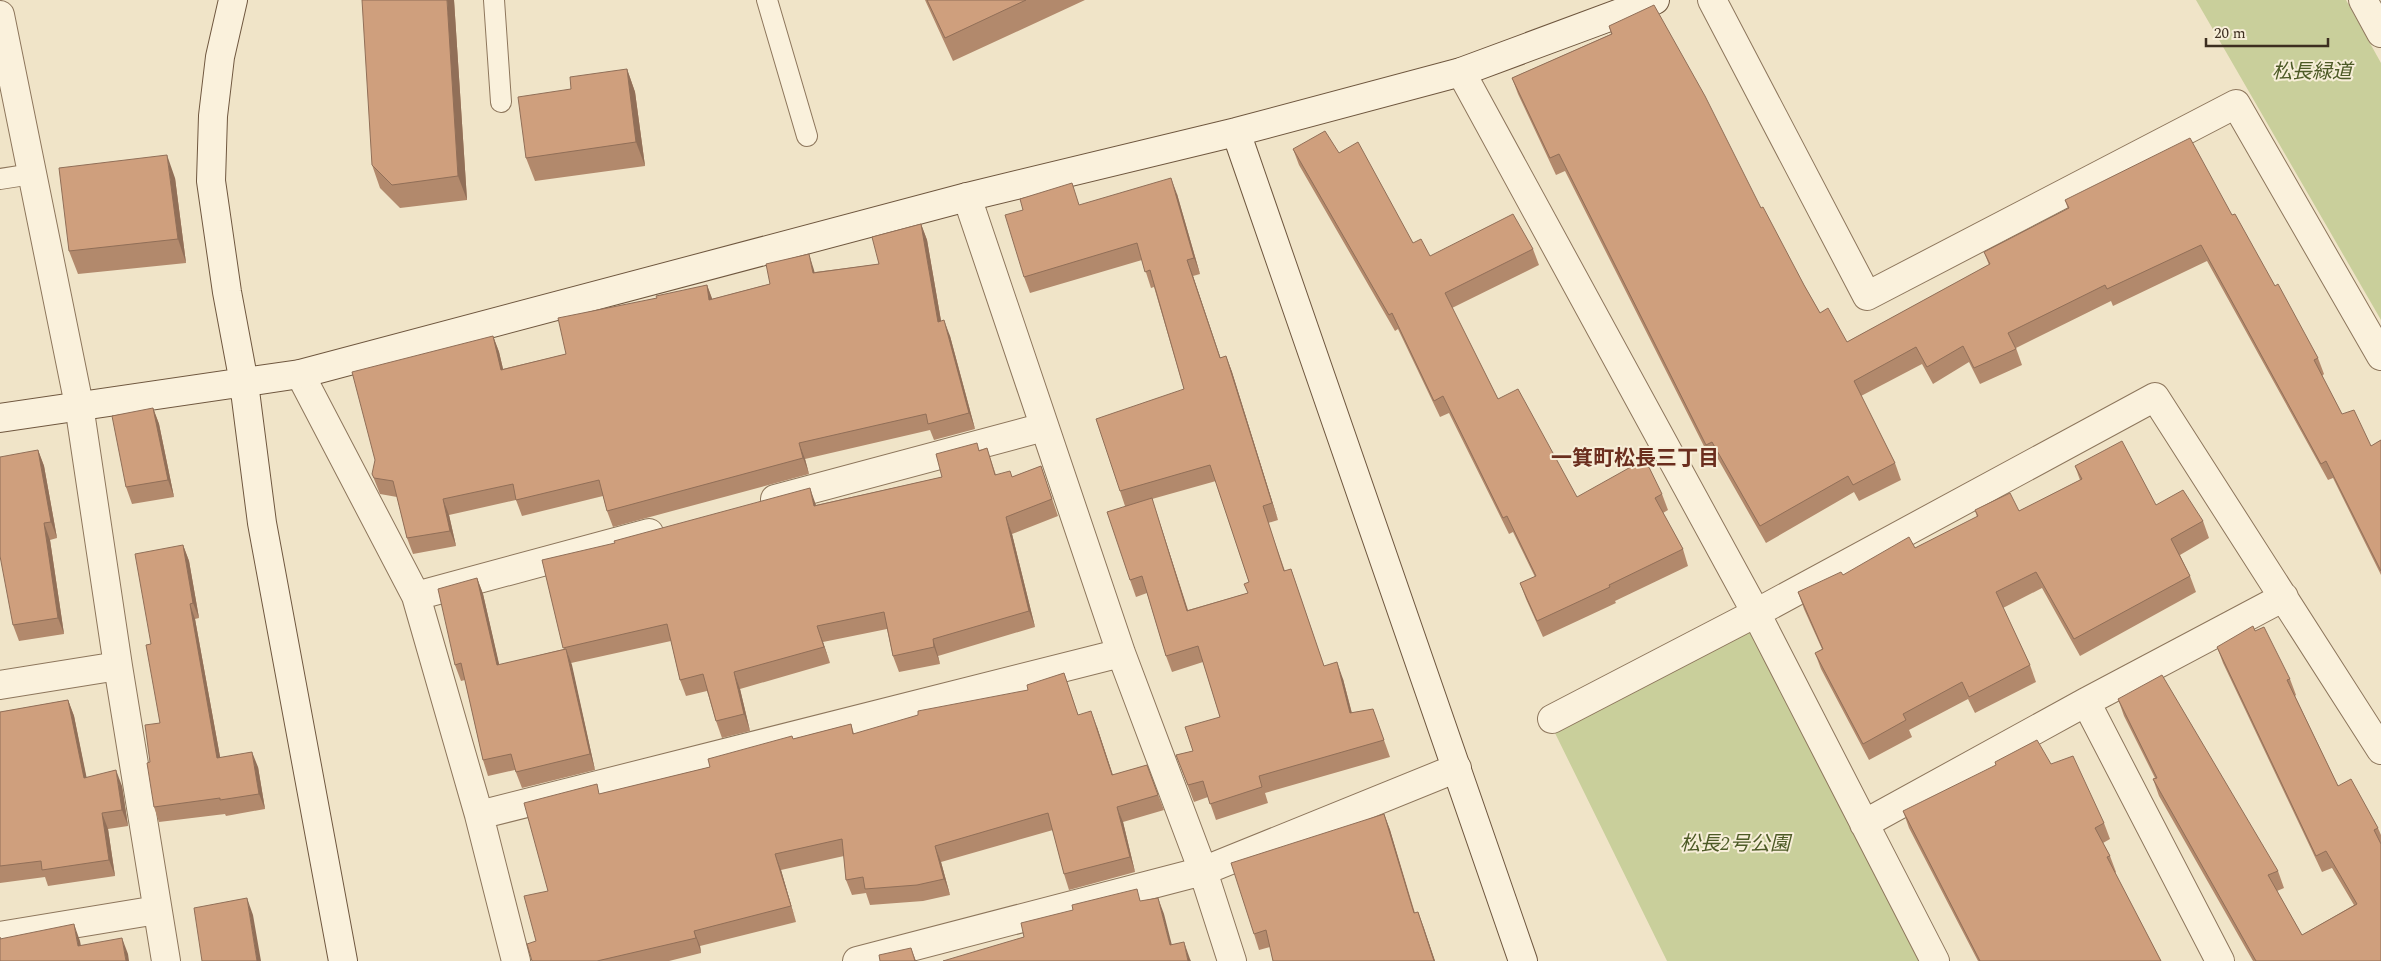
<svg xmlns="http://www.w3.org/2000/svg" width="2381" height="961" font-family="Spectral,'Noto Sans JP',serif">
<rect width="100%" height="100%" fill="#f0e4c8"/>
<!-- green -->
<path fill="#c9cf9b" d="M2196,0H2346L2381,63V320Z
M1751,628L1923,961H1667L1554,731Z"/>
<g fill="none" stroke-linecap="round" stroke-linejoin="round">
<!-- lane casing -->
<g stroke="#8d765c" stroke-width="22">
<path id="lane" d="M494,0L501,102
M767,0L807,136
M0,179L32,174"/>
</g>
<!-- street casing -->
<g stroke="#8d765c" stroke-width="30">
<path id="street" d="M1712,0L1867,296L2236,104L2381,356
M2363,0L2381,33
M0,15L79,405L118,666L166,961
M1461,72L1756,613L1935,961
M967,197L1121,653L1203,871L1232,961
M300,374L416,596L479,815L516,961
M775,499L1044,427
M416,596L649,533
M0,685L118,666
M2086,702L2220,961
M1552,719L1756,613L2155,397L2381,750
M479,815L1121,653
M1864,824L2086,702L2284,597
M0,936L157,910
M857,961L1203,871L1457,768"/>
</g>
<!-- secondary casing -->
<g stroke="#6f573f" stroke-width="30">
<path id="secondary" d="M233,0L220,57L213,116L211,181L227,292L244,383L262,523L343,961
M1236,132L1523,961
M0,418L300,374L967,197L1236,132L1461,72L1655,0"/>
</g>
<!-- lane -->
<use href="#lane" stroke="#faf1dc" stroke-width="20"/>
<!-- street -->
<use href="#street" stroke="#faf1dc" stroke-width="28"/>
<!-- secondary -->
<use href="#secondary" stroke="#faf1dc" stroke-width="28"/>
</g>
<!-- wall -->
<path fill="#b2896c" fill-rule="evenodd" d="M454,0L467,200L400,208L380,188L372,165Z
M925,0H1085L953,61Z
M1609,26L1761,208L1804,285L1820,313L1847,342L1989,265L1984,252L2068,209L2065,200L2232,215L2318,358L2324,374L2322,376L2342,414L2371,446L2381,440V575L2333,478L2328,480L2207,261L2113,306L2111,301L2016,348L2022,365L1980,384L1969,362L1933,384L1922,364L1861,396L1895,463L1901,480L1859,501L1854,492L1766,543L1718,459L1712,462L1565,171L1556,175L1518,94L1512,78L1611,34Z
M627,69L635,92L645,166L535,181L526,158Z
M1293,149L1339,153L1413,243L1430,256L1533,249L1539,265L1452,308L1498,399L1577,497L1662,494L1668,510L1663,513L1683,549L1688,566L1615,601L1616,603L1543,637L1526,599L1520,583L1535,577L1513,532L1509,534L1449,413L1440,417L1398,329L1395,331L1299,165Z
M175,178L186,263L78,274L69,251Z
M1177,194L1200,274L1193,276L1220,358L1226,356L1232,372L1278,520L1268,523L1285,571L1291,569L1324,666L1343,679L1352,713L1373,709L1390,757L1265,793L1268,803L1216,820L1208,797L1194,802L1176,755L1193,751L1220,717L1203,662L1172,672L1166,656L1147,593L1136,597L1130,580L1125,506L1120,491L1184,389L1154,287L1151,288L1142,260L1030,293L1024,277L1080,205ZM1216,481L1249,582L1248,593L1188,610L1157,514L1152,499Z
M921,224L927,240L941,321L950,336L975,429L934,440L930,430L805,459L809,474L613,527L607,511L603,496L522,516L516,500L449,515L456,546L413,554L407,538L397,497L380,494L372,474L493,336L499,352L503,369L566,354L657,298L707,285L712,299L815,272L879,264Z
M153,408L159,424L174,497L132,504L126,487Z
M987,448L996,475L1012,477L1041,466L1058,516L1012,534L1035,627L938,656L940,664L899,672L893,656L887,629L823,642L830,663L740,689L750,731L722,738L716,721L707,691L686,696L680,680L671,641L571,663L595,770L522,788L515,770L488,776L483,760L465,680L461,681L455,665L477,578L483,594L499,665L564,649L542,560L816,505L942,477L979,450Z
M38,450L44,466L57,538L50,540L64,634L19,641L13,625Z
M2075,466L2156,505L2203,521L2209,538L2180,555L2190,576L2196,592L2080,656L2042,588L2003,608L2030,665L2036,682L1975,713L1968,699L1909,730L1912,737L1869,760L1821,669L1815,653L1822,649L1804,609L1798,592L1915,548L1977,517L1975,510L2019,511L2080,480Z
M183,545L189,561L199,618L195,619L220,757L258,767L265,809L226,816L225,814L159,822L154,807L150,762L160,723L151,644Z
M2217,647L2290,679L2296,695L2295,696L2338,786L2378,828L2381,835V961H2253L2159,796L2153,779L2155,778L2124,716L2118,699L2278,871L2284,888L2277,891L2302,935L2354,905L2332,868L2322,872L2223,663Z
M1064,673L1078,715L1097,727L1113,775L1147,765L1164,810L1123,822L1135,872L1069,890L1064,874L1053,830L941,862L950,895L923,901L870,905L866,893L852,895L846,880L844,856L781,870L796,922L700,946L701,953L669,961H532L548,891L600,794L710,767L793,739L851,724L854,734L1028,690Z
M68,700L74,716L86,777L122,786L128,826L108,829L115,876L48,886L45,877L0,883V712Z
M2051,764L2104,823L2110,839L2103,843L2110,856L2116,872L2115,873L2161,961H1978L1909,828L1903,811Z
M1384,814L1390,830L1415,913L1418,912L1435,961H1273L1270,947L1259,950L1254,934Z"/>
<!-- shaded-wall -->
<path fill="#916f58" d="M447,0H454L467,200L458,176Z
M627,69L635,92L645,166L636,142Z
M167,155L175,178L186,263L178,239Z
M1171,178L1177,194L1200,274L1194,258Z
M921,224L927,240L944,338L938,322Z
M809,254L814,270L819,289L813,273Z
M1187,260L1193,276L1226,374L1220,358Z
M707,285L713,301L709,300Z
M944,320L950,336L975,429L969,413Z
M493,336L499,352L507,386L501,370Z
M1226,356L1232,372L1278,520L1272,503Z
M153,408L159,424L174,497L168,480Z
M799,443L805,459L809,474L803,458Z
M38,450L44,466L57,538L51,522Z
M810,488L816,505L820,522L814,506Z
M1152,498L1157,514L1193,627L1187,611Z
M443,499L449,515L456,546L450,531Z
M1006,517L1012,534L1035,627L1029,611Z
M44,523L50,540L64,634L58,618Z
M183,545L189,561L199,618L193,603Z
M477,578L483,594L503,681L497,665Z
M190,604L195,619L223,773L217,758Z
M817,626L823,642L830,663L824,647Z
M933,639L938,656L940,664L934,647Z
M566,649L572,665L595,770L590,754Z
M1337,662L1343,679L1356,730L1350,713Z
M734,672L740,689L750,731L744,714Z
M68,700L74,716L90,794L84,778Z
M1091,711L1097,727L1118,791L1112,775Z
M252,752L258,767L265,809L259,794Z
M116,770L122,786L128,826L122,810Z
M1117,807L1123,822L1135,872L1130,857Z
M102,813L108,829L115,876L109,860Z
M1384,814L1390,830L1419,929L1414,913Z
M935,846L941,862L950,895L944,879Z
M775,854L781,870L796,922L791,906Z
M247,898L253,915L261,961H257Z
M1158,898L1164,914L1176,961L1170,945Z
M1418,912L1424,928L1435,961H1434Z
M74,924L80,941L84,961L78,946Z
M694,931L700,946L701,953L696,938Z
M122,938L128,954L129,961H126Z
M1184,942L1190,959L1191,961H1188Z
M911,948L916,961H915Z"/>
<!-- building -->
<path fill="#cf9f7d" stroke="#916f58" d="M362,0H447L458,176L392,185L372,165Z
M927,0H1026L945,38Z
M1654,5L1705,96L1761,208L1763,207L1804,285L1820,313L1828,308L1847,342L1990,264L1984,252L2069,208L2065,200L2190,138L2232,215L2235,214L2275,286L2278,284L2318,358L2314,360L2342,414L2354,410L2371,446L2381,440V571L2326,461L2321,464L2201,245L2107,289L2105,285L2008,333L2016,349L1974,368L1963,346L1927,367L1916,347L1854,381L1895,463L1853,485L1848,476L1760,526L1712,442L1706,445L1559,154L1550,158L1512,78L1612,34L1609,26Z
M627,69L636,142L526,158L518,97L571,89L570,77Z
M1325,131L1339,153L1358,142L1413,243L1421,239L1430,256L1513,214L1533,249L1445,293L1498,399L1518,389L1577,497L1645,459L1662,494L1655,498L1683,549L1609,585L1610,587L1537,621L1520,583L1536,576L1507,516L1503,518L1443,396L1434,401L1392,313L1389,315L1293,149Z
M167,155L178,239L69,251L59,168Z
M1171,178L1194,258L1187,260L1220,358L1226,356L1253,442L1272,503L1263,506L1284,571L1291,569L1324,666L1337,662L1350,713L1373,709L1384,740L1259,776L1262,787L1210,804L1203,781L1188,785L1176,755L1193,751L1185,727L1220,717L1198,646L1166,656L1142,576L1130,580L1107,512L1152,498L1187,611L1248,593L1244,584L1249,582L1210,465L1120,491L1096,419L1184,389L1150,270L1145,272L1137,243L1024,277L1005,215L1023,210L1020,199L1072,183L1079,205Z
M921,224L938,322L944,320L969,413L928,424L926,414L799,443L803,458L607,511L599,480L516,500L513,484L443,499L450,531L407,538L393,481L374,478L372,474L375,460L352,372L493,336L501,370L566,354L558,318L657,298L656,296L707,285L709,300L770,284L766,264L809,254L813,273L879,264L872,237Z
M153,408L168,480L126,487L112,416Z
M2122,441L2156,505L2183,490L2203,521L2171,539L2190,576L2074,639L2036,572L1996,592L2030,665L1969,697L1962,682L1903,714L1906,720L1863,744L1815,653L1823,649L1798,592L1841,572L1843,575L1909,537L1915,548L1978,516L1975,510L2010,493L2019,511L2082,479L2075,466Z
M977,443L979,451L987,448L995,475L1010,471L1012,477L1041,466L1052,499L1006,517L1029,611L933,639L934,647L893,656L884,612L817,626L824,647L734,672L744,714L716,721L703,674L680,680L667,624L563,648L542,560L615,543L614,541L810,488L814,506L942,477L936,454Z
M38,450L51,522L44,523L58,618L13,625L0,556V457Z
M183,545L193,603L190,604L217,758L252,752L259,794L220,800V798L154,807L147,763L150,762L145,725L160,723L146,645L151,644L135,554Z
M477,578L497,665L566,649L590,754L516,772L511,754L483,760L461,663L455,665L438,589Z
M2253,626L2255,631L2264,627L2290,679L2287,680L2338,786L2351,779L2378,828L2374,830L2381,844V961H2256L2153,779L2157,778L2118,699L2162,675L2278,871L2268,875L2302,935L2357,904L2326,851L2316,856L2217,647Z
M1064,673L1078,715L1091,711L1112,775L1147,765L1158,795L1117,807L1130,857L1064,874L1048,813L935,846L944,879L917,885L865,889L863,877L846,880L842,839L775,854L791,906L694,931L696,938L597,961H532L527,944L536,941L524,896L548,891L524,803L597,784L599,794L710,767L708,759L792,736L793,739L851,724L853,734L918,715V711L1028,690L1027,685Z
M68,700L84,778L116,770L122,810L102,813L109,860L42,870L41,861L0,866V712Z
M2037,740L2051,764L2073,756L2104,823L2095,828L2110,856L2107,857L2161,961H1980L1903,811L1996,765L1995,762Z
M1384,814L1414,913L1418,912L1434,961H1273L1266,930L1254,934L1231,863Z
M1137,889L1140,901L1158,898L1170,945L1184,942L1188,961H943L1024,937L1021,923L1073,910L1072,905Z
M247,898L257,961H202L194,908Z
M74,924L78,946L122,938L126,961H0V937V939Z
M911,948L915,961H880L879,955Z"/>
<g text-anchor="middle" stroke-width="4" stroke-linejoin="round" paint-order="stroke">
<!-- park labels -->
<g font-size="20" font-style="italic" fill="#4d5a26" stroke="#f7eed8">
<text x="2312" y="78">松長緑道</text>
<text x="1735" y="850">松長2号公園</text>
</g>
<!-- neighbourhood labels -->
<g font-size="21" font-weight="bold" fill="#6b2e1e" stroke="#f7eed8">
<text x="1635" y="465">一箕町松長三丁目</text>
</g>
</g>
<!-- scale -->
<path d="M2206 38v8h122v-8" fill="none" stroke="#3d2e20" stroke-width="2.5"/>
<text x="2214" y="38" font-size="15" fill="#3d2e20" stroke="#f7eed8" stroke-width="4" paint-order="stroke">20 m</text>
</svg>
